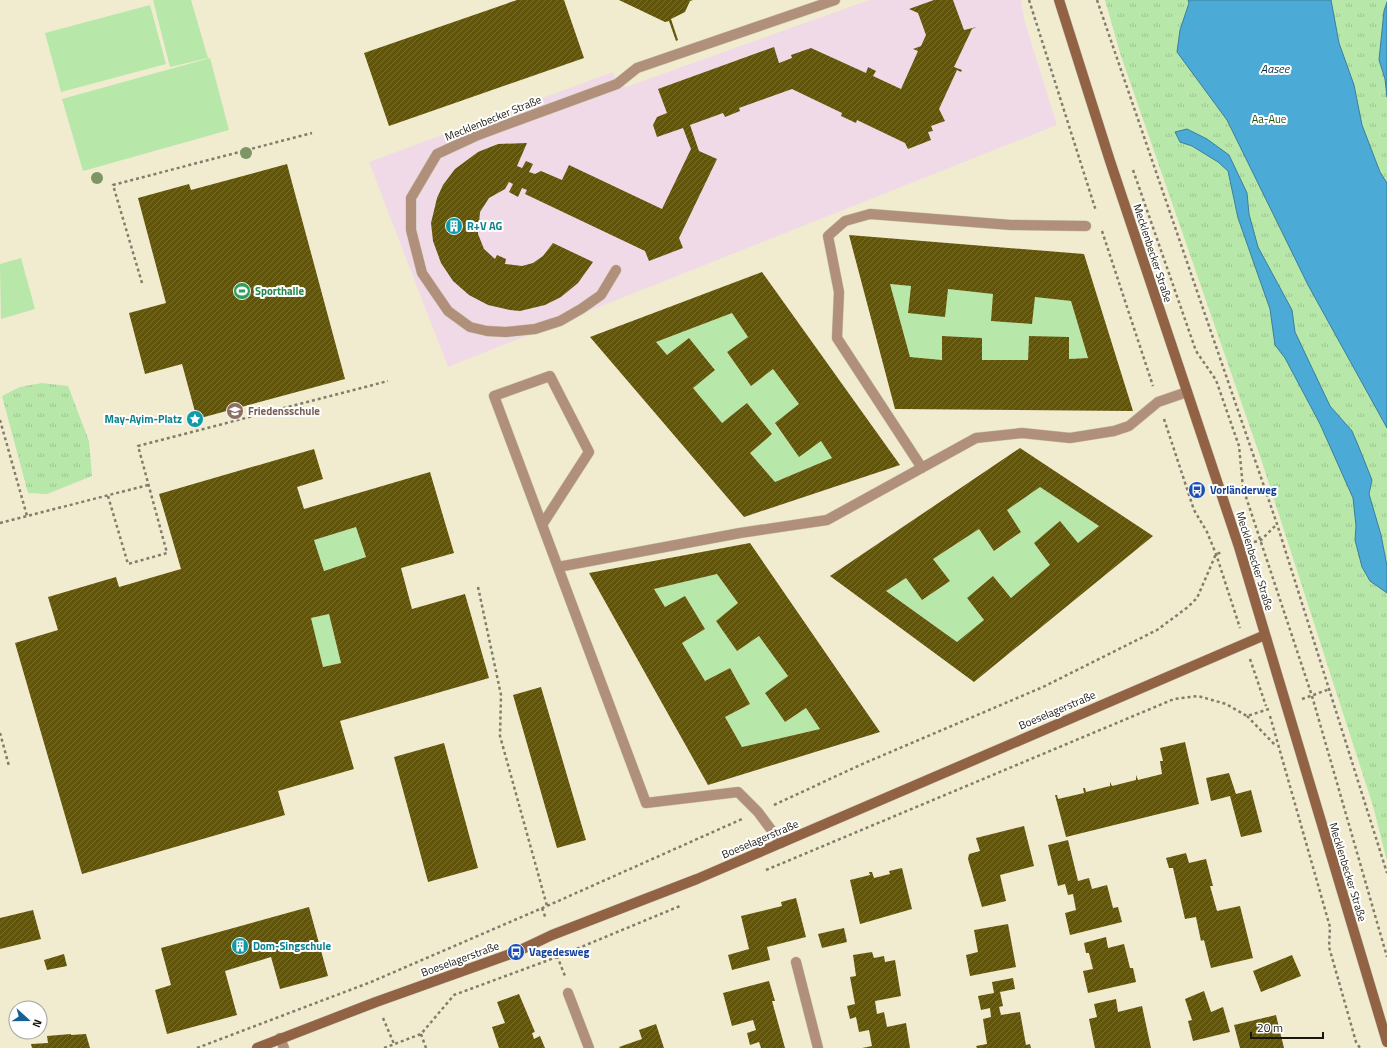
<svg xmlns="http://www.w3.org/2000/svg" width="1387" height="1048" font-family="'Titillium Web',sans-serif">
<defs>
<pattern id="park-tufts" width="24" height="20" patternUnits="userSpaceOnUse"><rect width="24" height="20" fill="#b7e7a9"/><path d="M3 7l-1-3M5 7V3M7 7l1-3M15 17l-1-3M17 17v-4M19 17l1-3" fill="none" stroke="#9dc590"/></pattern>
<pattern id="building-hatch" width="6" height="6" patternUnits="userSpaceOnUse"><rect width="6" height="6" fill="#61540b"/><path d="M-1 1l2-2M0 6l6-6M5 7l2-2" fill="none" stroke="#776d36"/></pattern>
</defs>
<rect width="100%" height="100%" fill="#f1ecd0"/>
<!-- commercial -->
<path fill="#f0dae7" d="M869,0H1021L1024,19L1057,125L448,367L369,162L613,72L615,78L626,87Z"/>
<!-- green -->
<path fill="#b7e7a9" d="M153,0H191L208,58L170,67Z
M150,5L166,64L61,92L45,33Z
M210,58L229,130L83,171L62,99Z
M21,258L35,309L1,319L0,264Z
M890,284L911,286L908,313L948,289L993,294L992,321L1032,324L1035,297L1071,301L1088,358L1069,359V338L1029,336L1028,360H982V338L943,336L942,360L910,357Z
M732,313L748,337L727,352L751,386L773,369L799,404L775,424L799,456L821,441L832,458L775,482L750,453L772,434L747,403L722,423L693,388L715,369L689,338L667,355L656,342Z
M1040,487L1099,526L1011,598L993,576L967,598L984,620L957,642L886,591L906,578L922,600L950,581L933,559L979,529L995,551L1021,532L1007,510Z
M356,527L366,557L324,571L314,540Z
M717,574L738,603L716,621L737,651L759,636L788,676L765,693L785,722L806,708L820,729L742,747L725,717L750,704L730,668L705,681L682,643L705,629L685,596L665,607L654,589Z
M329,614L341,663L323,667L311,618Z"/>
<!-- park -->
<path fill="url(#park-tufts)" d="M1105,0H1387V861L1373,806L1261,459L1120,53Z
M42,383L68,386L89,441L92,476L47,494L28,493L2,396L20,387Z"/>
<!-- water -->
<path fill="#4caad7" stroke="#3d7e9a" d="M1188,0H1331L1339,43L1354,85L1362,125L1380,172L1387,183V428L1308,285L1227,120L1177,52L1180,30L1189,3Z
M1387,2V97L1385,79L1379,60L1384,11Z
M1187,129L1207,139L1229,155L1247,193L1249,214L1258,247L1292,310L1295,332L1330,406L1352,431L1358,445L1372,480L1369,494L1381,535L1387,566V593L1370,581L1362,567L1355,540L1356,526L1353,498L1320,424L1285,358L1275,345L1270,309L1238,218L1228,171L1218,162L1192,146L1180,142L1175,132Z"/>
<!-- building -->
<path fill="url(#building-hatch)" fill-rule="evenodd" d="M517,0H564L584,58L389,126L364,53Z
M619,0H693L690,1L685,12L671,19L678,40L676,41L669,21L665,22Z
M934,0H953L964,30L977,27L972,29L954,67L962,70L961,72L957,70L939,109L945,121L931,126L933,131L928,132L931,140L908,149L905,143L857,120L856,123L841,116L842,113L792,89L739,108L740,111L725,117L723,113L690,125L699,151L717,159L679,238L683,248L649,261L645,251L525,194L527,190L522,188L518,197L509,192L513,184L509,182L505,189L489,198L480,212L478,234L484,249L495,259L497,255L506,259L505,264L522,266L533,263L543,256L553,243L593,262L578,283L561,297L545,305L520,311L510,310L488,305L469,295L453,281L441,263L433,241L431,223L437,198L443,185L455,169L478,152L498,144L527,143L517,166L522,168L526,161L533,164L529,172L535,174L541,171L562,180L569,165L662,209L691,149L683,128L657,137L653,125L657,117L667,113L658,89L774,47L779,63L792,58L791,55L811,48L866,73L868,67L876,71L873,76L901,89L918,51L913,49L921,46L926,35L918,13L909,9Z
M287,164L345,379L197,419L182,364L145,374L129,313L166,303L138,198L189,184L191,190Z
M849,235L1084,254L1133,411L895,409ZM890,284L911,286L908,313L945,317L948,289L993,294L991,321L1032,324L1035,297L1071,301L1088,358L1069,359V337L1029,336L1028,360H982V338L942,336V360L910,357Z
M762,272L900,465L744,517L590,337ZM732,313L748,337L727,352L751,386L773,369L799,404L775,423L799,457L821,441L832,458L775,482L750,453L772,434L747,403L722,423L693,388L715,370L689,338L667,355L656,342Z
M1020,448L1153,536L974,682L830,576ZM1040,487L1099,526L1078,543L1060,521L1034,543L1050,565L1011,598L993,576L967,598L984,620L957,642L886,591L906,578L922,600L950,581L933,559L979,529L994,551L1021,532L1007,510Z
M314,449L323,479L297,487L304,509L430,472L454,553L401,568L412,609L465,594L489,678L340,721L354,769L278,791L285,815L82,874L15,643L58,630L48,597L116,577L119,587L181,569L159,494ZM356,527L366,557L324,571L314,540ZM329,614L341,663L323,667L311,618Z
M750,543L880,732L708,785L589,573ZM717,574L738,603L716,621L737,651L759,636L788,676L765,693L785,722L806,708L820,729L742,747L725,717L750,704L730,668L705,681L682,643L705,629L685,596L665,607L654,589Z
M541,687L586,840L557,848L513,695Z
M1185,742L1199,804L1066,837L1055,795H1057L1058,799L1084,793L1083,788H1085L1086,792L1110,786V782L1112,786L1136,780V775L1138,780L1162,774L1160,761H1163L1160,748Z
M444,743L478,868L428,882L394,757Z
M1229,773L1236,794L1251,790L1262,832L1241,837L1230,796L1211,801L1206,778Z
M1024,826L1034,866L1000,875L1006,901L982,907L968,859L969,854L980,851L976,838Z
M1068,840L1078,881L1089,878L1092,889L1107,885L1113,908L1118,907L1122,922L1070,935L1065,913L1076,910L1073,894L1068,895L1065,884L1058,886L1048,845Z
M1186,853L1189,863L1206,859L1213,886H1210L1217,911L1240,906L1253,958L1211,968L1204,940L1201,941L1196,917L1185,919L1173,868H1169L1166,858Z
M902,868L912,909L860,924L850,880L870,875L869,872H872L874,878L890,874L889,871Z
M796,898L806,937L767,947L770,960L732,970L728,955L749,949L741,916L782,906L781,902Z
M309,907L328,976L280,989L271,957L225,971L237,1015L167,1034L155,990L171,985L161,948Z
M33,910L41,939L0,949V918Z
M1008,924L1016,967L970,976L966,955L978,952L974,930Z
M844,928L847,942L822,948L818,934Z
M1106,937L1108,948L1124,944L1130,968H1133L1136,982L1088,993L1083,971L1093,969L1089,953H1086L1084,943Z
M872,952L874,958L884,956L885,962L895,960L901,996L875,1001L877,1014L884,1012L887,1027L906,1023L910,1048H862L872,1046L869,1030L859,1032L856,1017L850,1019L847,1006L855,1004L850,977L856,976L853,955Z
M64,954L67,966L47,970L44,960Z
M1292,955L1301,976L1261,992L1253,971Z
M1013,978L1015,989L1000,992L1003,1006L999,1007L1001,1015L1020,1012L1026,1045L1030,1044L1031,1048H977L976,1046L987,1044L983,1019L991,1017L990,1008L981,1010L978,996L994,993L992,982Z
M769,981L775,1001H772L785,1048H761L759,1042L750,1045L747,1033L756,1030L753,1020L732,1026L723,993Z
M1204,991L1211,1012L1223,1007L1230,1032L1193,1041L1188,1021L1192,1020L1185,999Z
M519,994L535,1032L532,1033L534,1039L540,1036L545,1048H499L492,1027L505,1023L497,1002Z
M1116,999L1118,1012L1142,1006L1151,1048H1095L1089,1019L1097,1017L1094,1004Z
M1276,1015L1284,1048H1240L1234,1025Z
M656,1024L664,1048H620L619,1047L642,1039L639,1030Z
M71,1034V1035L86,1034L90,1048H32L31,1044L48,1043L47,1036Z"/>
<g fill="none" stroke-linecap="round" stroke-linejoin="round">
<!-- lane casing -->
<g stroke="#cecab1" stroke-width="11">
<path id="lane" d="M616,270L601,295L581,309L560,321L535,329L506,332L487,331L470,327L448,311L422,273L411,230V198L437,154L478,135L617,84L637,68L835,0
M922,468L837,338L839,292L828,236L845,221L870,214L1011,225L1086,226
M542,525L589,452L550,376L494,396C544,531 595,667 646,803L738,792L758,812L781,843
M558,567L740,533L827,520L976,438L1022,433L1070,438L1114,431L1129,426L1158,402L1187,392
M796,962L818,1048
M280,1038L284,1048"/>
</g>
<!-- street casing -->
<g stroke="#cecab1" stroke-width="11">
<path id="street" d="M568,993L589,1048"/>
</g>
<!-- secondary casing -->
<g stroke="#cecab1" stroke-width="11">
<path id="secondary" d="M1059,0L1110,161L1239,547L1387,1042
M257,1048L376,1002L516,952L552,935L697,879L1265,635"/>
</g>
<!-- path -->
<path stroke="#817d6b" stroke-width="2.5" stroke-dasharray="3 3" stroke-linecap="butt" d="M1029,0L1096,211
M1097,0L1277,524L1387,873
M1133,170L1196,351L1216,380L1239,446L1243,488L1312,696L1387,957
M1102,231L1153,386
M142,283L113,185L312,133
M1164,419L1194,510L1207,532L1216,554L1240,628
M0,420L27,516
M108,496L128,564L167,553L138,446L388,381
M0,523L148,485
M1254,542L1261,540L1277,524
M478,587L501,695L500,736L547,906
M1250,659L1266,706
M1302,699L1330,689
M1247,716L1276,746
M1270,716L1330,927L1329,947L1356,1042L1360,1048
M0,733L9,766
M774,805L860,765L1043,687L1157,630L1188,607L1197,598L1216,554L1223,552
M766,870L1174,699L1198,696L1226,704L1247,716L1269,709
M542,908L546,919
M557,956L565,976
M383,1018L394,1044
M421,1034L426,1048
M197,1048L371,982L547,906L742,819
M384,1048L421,1034L454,995L557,957L680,906"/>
<!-- lane -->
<use href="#lane" stroke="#b0907b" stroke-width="10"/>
<!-- street -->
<use href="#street" stroke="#b0907b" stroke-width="10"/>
<!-- secondary -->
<use href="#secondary" stroke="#916344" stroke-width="10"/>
</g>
<!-- trees -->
<g fill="#7d9664">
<circle cx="246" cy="153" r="6"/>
<circle cx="97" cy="178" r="6"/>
</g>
<!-- icons -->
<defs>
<g id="building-disc" transform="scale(0.9)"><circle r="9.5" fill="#0f9aa8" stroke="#fff"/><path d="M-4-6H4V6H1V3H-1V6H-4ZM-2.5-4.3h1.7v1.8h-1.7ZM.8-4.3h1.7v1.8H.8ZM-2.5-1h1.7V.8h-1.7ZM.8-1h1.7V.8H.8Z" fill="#fff"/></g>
<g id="stadium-disc" transform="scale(0.9)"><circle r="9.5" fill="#2e9e5b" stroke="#fff"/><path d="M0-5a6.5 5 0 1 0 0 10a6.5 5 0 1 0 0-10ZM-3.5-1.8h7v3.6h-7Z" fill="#fff"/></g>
<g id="school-disc" transform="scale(0.9)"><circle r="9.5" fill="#8d6e63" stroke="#fff"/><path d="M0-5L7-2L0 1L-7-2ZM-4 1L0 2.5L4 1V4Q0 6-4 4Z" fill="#fff"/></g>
<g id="sight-disc" transform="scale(0.9)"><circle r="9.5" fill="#0f9aa8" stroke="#fff"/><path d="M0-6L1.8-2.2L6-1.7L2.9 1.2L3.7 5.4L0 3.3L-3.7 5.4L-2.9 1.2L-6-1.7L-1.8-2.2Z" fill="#fff"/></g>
<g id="bus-disc" transform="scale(0.9)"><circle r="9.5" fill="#1a4fb4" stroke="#fff"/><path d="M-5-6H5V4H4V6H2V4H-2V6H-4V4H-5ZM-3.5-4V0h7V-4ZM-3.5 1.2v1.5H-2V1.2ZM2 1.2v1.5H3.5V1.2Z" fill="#fff"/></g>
</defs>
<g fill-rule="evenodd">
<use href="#building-disc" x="454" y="226"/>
<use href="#stadium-disc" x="242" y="291"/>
<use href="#school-disc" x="235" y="411"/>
<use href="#sight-disc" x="195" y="419"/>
<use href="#bus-disc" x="1197" y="490"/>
<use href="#building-disc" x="240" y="946"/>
<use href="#bus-disc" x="516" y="952"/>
</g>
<g text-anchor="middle" stroke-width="4" stroke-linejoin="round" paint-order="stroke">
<!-- street labels -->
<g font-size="11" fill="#19170d" stroke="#fff">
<text transform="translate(493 118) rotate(-22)" y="4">Mecklenbecker Straße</text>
<text transform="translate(1153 253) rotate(72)" y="4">Mecklenbecker Straße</text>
<text transform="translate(1255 561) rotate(73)" y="4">Mecklenbecker Straße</text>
<text transform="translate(1057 710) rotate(-23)" y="4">Boeselagerstraße</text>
<text transform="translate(760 839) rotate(-23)" y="4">Boeselagerstraße</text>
<text transform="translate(1348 872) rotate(73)" y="4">Mecklenbecker Straße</text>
<text transform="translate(460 959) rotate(-20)" y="4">Boeselagerstraße</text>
</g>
<!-- park labels -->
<g font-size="11" fill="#1e500b" stroke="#fff">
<text x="1269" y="123">Aa-Aue</text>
</g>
<!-- culture labels -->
<g font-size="11" font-weight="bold" fill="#0d838f" stroke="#fff" text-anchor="start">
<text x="467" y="230">R+V AG</text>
<text x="182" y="423" text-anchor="end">May-Ayim-Platz</text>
<text x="253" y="950">Dom-Singschule</text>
</g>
<!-- leisure labels -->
<g font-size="11" font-weight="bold" fill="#27864d" stroke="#fff" text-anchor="start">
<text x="255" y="295">Sporthalle</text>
</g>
<!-- education labels -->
<g font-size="11" font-weight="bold" fill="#785e54" stroke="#fff" text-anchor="start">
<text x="248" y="415">Friedensschule</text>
</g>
<!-- transit labels -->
<g font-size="11" font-weight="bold" fill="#164399" stroke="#fff" text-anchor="start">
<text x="1210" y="494">Vorländerweg</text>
<text x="529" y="956">Vagedesweg</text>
</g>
<!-- water labels -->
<g font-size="12" font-style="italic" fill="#022e40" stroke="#fff">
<text x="1275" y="73">Aasee</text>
</g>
</g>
<!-- north arrow -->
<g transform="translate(28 1020) rotate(111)"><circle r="19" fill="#ffffff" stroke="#a3a29e"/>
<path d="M0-3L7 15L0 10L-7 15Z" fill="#166094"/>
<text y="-6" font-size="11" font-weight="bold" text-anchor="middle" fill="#19170d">N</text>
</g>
<!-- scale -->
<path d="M1251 1032v6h72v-6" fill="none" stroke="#19170d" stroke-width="2"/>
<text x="1257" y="1032" font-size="12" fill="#19170d" stroke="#ffffff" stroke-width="3" paint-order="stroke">20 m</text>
</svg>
